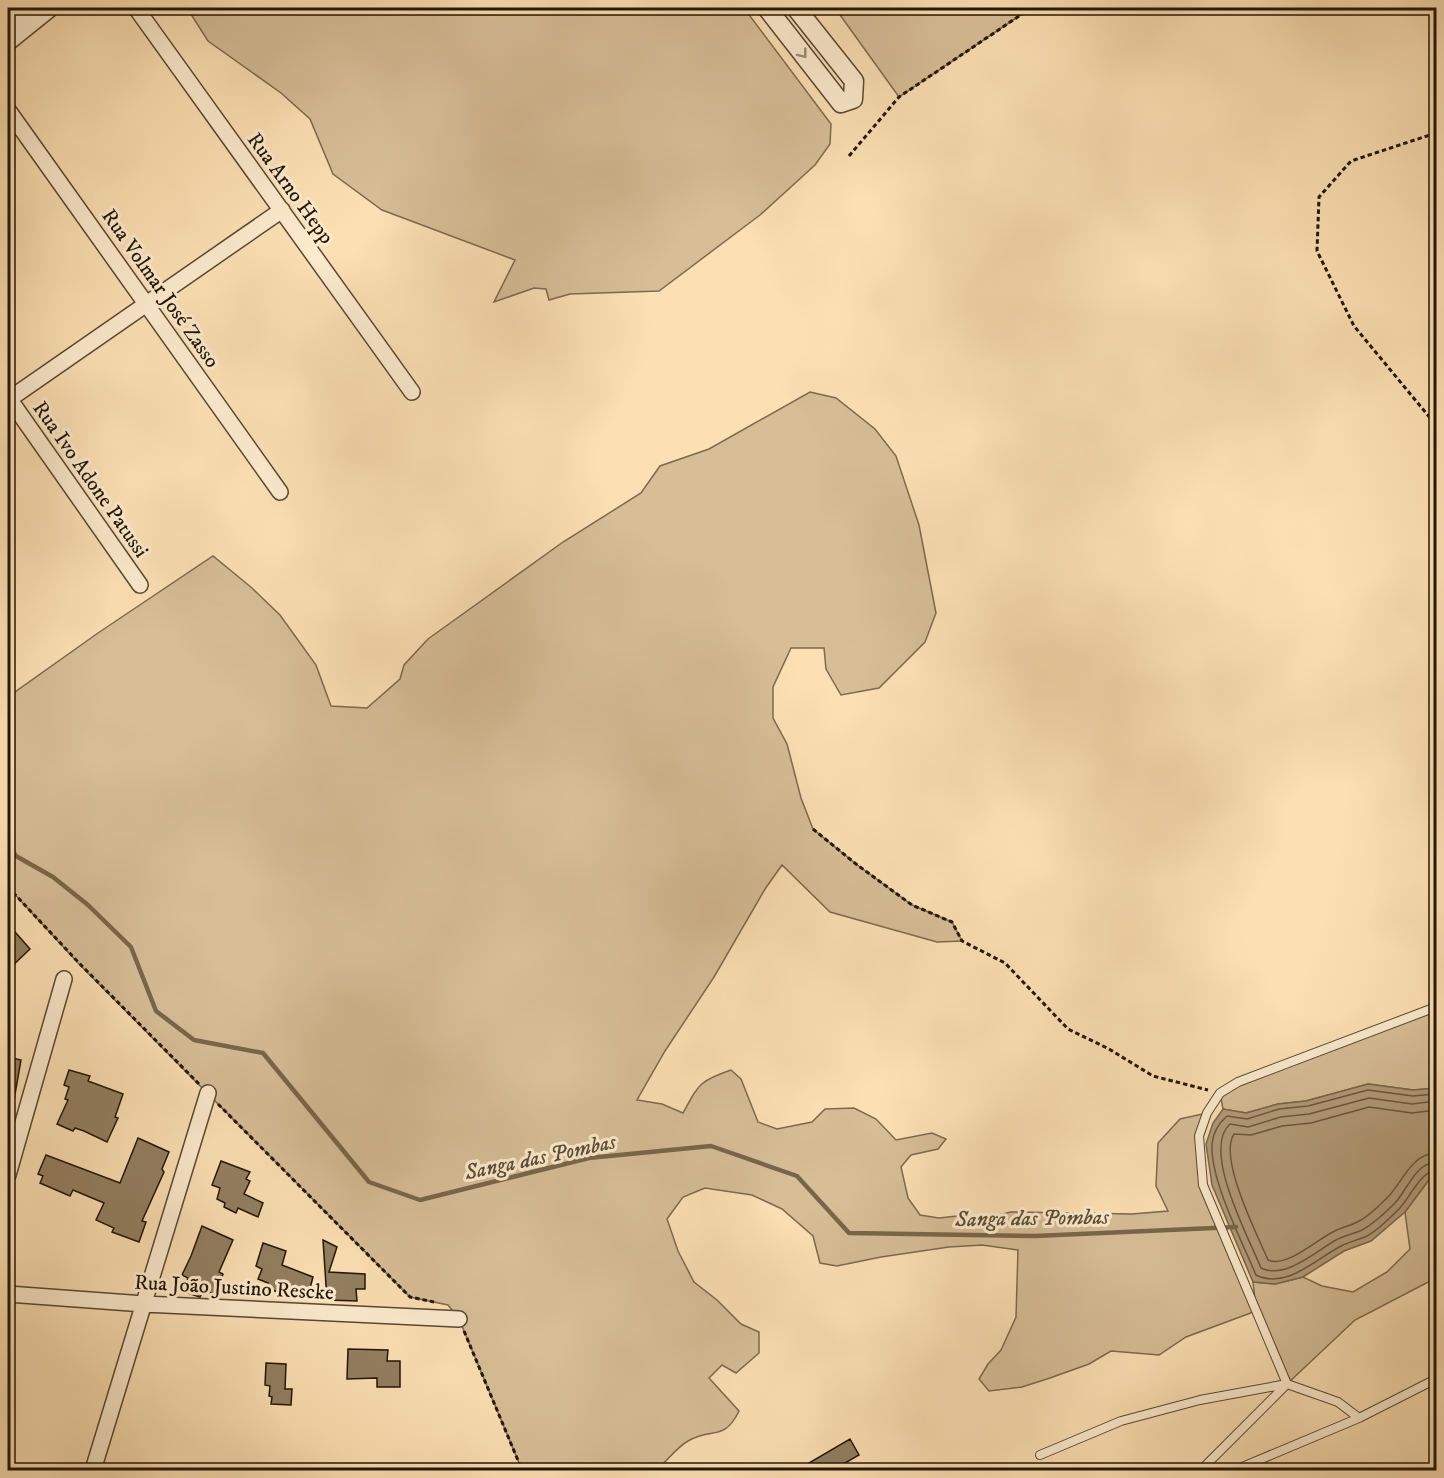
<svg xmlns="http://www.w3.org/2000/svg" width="1444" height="1478" font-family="'IM FELL DW Pica',serif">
<rect width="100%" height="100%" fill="#fce0b4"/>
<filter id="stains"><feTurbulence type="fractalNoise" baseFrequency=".00333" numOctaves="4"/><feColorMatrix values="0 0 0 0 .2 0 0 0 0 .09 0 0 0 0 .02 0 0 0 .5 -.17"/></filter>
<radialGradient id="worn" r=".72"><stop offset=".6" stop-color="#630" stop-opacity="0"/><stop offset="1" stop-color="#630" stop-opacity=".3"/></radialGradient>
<!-- green -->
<path fill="#d7be97" stroke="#7c6a4f" stroke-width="1.5" d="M187,8H744L831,124L830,144L815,165L760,215L659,291L570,294L549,300L546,289L534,288L494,302L515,260L382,210L333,174L310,119L281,93L208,41Z
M835,8H1031L899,97Z
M810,392L836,398L875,429L896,456L919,525L936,613L925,642L879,688L841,695L826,669L824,648H791L773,687V718L787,744L801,798L813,829L856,864L912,905L952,922L962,941L937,942L830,912L782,865L765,889L714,977L665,1051L637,1100L662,1104L683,1113C699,1084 699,1081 731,1070L741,1079L758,1122L777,1129L812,1122L825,1109L854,1108L876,1119L896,1140L932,1133L946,1139L938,1149L911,1155L901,1167L908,1198L920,1215L939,1218L966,1215L989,1223L994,1216L1011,1212L1132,1214L1168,1211L1156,1186L1158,1143L1180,1119L1207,1113L1199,1136L1203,1185L1256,1308L1253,1282L1275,1284L1303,1277L1322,1286L1353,1292L1387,1272L1410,1249L1405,1212L1428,1181L1436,1174V1278L1355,1320L1287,1384L1256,1311L1186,1337L1159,1355L1111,1351L1089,1364L1050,1378L1022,1387L989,1391L979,1379L988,1364L1001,1350L1016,1317L1018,1250L982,1245L949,1247L881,1257L837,1266L820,1263L813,1236L782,1209L752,1195L705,1188L683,1197L667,1219L678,1251L694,1282L717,1300L741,1324L759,1332V1353L736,1373L722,1365L709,1378L739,1411C724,1442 712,1427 688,1441C677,1447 667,1461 657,1470H522L459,1319L448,1305L410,1297L79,964L8,887V697L98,633L213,556L252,588L280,615L316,665L331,706L367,708L400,679L404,665L428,639L563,542L641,493L660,466L709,449Z
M1436,1007V1088L1413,1090L1368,1084L1306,1101L1278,1104L1246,1113L1223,1109L1220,1093L1238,1082Z"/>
<!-- water -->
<path fill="#b29b79" stroke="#78664b" stroke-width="1.5" d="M1368,1084L1413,1090L1436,1088V1174L1428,1181L1405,1212L1371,1241L1344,1251L1303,1277L1275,1284L1253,1282L1212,1185L1206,1144L1213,1123L1223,1109L1246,1113L1278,1104L1306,1101Z"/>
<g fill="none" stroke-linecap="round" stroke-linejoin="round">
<!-- shore -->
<path stroke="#6a5840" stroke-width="1.5" d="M1436,1094L1413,1096L1368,1090L1308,1106L1279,1109L1247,1119L1227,1116C1219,1123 1213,1133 1212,1144C1210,1180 1242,1241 1256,1275C1286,1290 1316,1259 1341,1246C1349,1242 1358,1240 1367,1236C1378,1230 1390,1218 1399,1209C1410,1198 1420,1172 1436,1170
M1436,1101L1412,1104L1369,1098L1309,1114L1281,1117L1248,1127L1230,1124C1201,1150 1249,1238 1261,1268C1285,1280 1316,1251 1336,1240C1345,1235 1354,1234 1362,1230C1373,1224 1386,1212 1395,1203C1407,1190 1416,1163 1436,1162
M1436,1110L1412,1113L1369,1107L1311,1123L1282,1126L1251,1135L1234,1134C1218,1158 1257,1234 1268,1260C1287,1268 1316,1240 1333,1232C1341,1227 1351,1226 1359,1221C1369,1216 1379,1206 1387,1198C1403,1182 1411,1154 1436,1153"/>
<!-- stream -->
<path stroke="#78664b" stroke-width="4.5" d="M8,844L16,856L53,877L88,905L131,947L156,1011L194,1040L263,1053L369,1182L420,1200L589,1158L711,1146L797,1176L849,1233L1035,1236L1236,1227"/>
</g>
<!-- building -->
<path fill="#937f61" stroke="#221607" stroke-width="1.5" d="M8,924L30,949L8,970Z
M8,1057L21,1060L14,1100H8Z
M69,1070L90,1076L88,1081L123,1094L115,1117L118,1118L107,1142L84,1131L75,1128L73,1131L57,1124L68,1100L65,1099L69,1087L64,1085Z
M138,1138L169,1152L162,1169L164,1172L142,1221L146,1222L139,1242L112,1232L114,1228L96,1220L104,1203L73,1190L70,1196L40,1183L43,1176L38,1174L46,1155L120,1183Z
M221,1161L250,1172L246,1179L250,1181L244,1194L263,1203L258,1217L238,1208L236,1213L224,1207L225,1203L217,1199L220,1188L212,1185Z
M202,1226L233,1240L219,1272L223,1274L215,1295L204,1290L200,1297L182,1291L188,1278L182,1275L191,1256Z
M323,1240L337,1247L329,1272L365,1274V1289H356L357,1301L327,1300Z
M263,1243L286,1251L282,1265L313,1277L308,1296L292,1291L290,1296L266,1288L268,1283L258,1279L262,1269L256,1266Z
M348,1349L388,1350L387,1361H400V1387H377V1378L347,1379Z
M266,1363L286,1364L285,1389H292L291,1405L271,1404L272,1397L269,1396L270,1386L265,1385Z
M850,1439L859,1455L833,1470H797Z"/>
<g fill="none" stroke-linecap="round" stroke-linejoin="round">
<!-- service casing -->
<g stroke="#584832" stroke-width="10">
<path id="service" d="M1040,1455L1121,1421L1200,1400L1287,1384L1203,1185L1199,1136L1207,1113L1220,1093L1238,1082L1436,1007
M1201,1470L1287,1384L1338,1402L1359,1418
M1235,1470L1359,1418L1436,1379"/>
</g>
<!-- minor casing -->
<g stroke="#584832" stroke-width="18">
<path id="minor" d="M136,8L412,392
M8,110L280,492
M8,397L140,585
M8,400L282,210
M8,1175L64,979
M8,1294L144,1304L459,1319
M93,1470L208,1093"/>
</g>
<!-- tertiary casing -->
<g stroke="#584832" stroke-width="21">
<path id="tertiary" d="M767,8L841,103L853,99L854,81L796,8
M8,18L21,8
M8,41L49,8"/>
</g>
<!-- path -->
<path stroke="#221607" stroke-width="3" stroke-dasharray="4.5 3" stroke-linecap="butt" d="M1436,133L1351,161L1319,197L1317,251L1354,326L1436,425
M849,156L899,97L1031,8
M813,829L856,864L912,905L952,922L962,941L1005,963L1068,1029L1109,1049L1153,1076L1208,1090
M8,887L79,963L199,1084
M218,1104L410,1297L434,1302
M464,1331L522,1470"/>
<!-- service -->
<use href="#service" stroke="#fdebce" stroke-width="8"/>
<!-- minor -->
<use href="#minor" stroke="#fdebce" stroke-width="15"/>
<!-- tertiary -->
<use href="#tertiary" stroke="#fdebce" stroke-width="18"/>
</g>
<!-- one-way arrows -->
<defs><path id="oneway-chevron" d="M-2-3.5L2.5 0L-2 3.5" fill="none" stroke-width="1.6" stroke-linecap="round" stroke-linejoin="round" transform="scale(1.5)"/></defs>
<use stroke="#9a8b74" href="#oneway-chevron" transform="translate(803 54) rotate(52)"/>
<g text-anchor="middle" stroke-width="6" stroke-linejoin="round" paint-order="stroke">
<!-- street labels -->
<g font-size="21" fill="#221607" stroke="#fdebce">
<text transform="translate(291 188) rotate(54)" y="7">Rua Arno Hepp</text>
<text transform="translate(161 288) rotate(55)" y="7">Rua Volmar José Zasso</text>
<text transform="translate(91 479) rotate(55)" y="7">Rua Ivo Adone Patussi</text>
<text transform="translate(234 1287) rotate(3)" y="7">Rua João Justino Rescke</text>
</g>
<!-- water labels -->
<g font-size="22" font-style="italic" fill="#5c4b35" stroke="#fdebce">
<text transform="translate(540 1156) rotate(-12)" y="8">Sanga das Pombas</text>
<text transform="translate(1032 1217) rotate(-1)" y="8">Sanga das Pombas</text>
</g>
</g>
<!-- margin -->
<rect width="1444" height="1478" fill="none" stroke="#fce0b4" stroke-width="30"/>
<rect x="9" y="9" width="1426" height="1460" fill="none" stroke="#221607" stroke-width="3"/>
<rect x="15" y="15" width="1414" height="1448" fill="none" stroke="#221607" stroke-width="1.5"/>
<rect width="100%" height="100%" filter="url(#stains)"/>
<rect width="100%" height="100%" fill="url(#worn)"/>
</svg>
